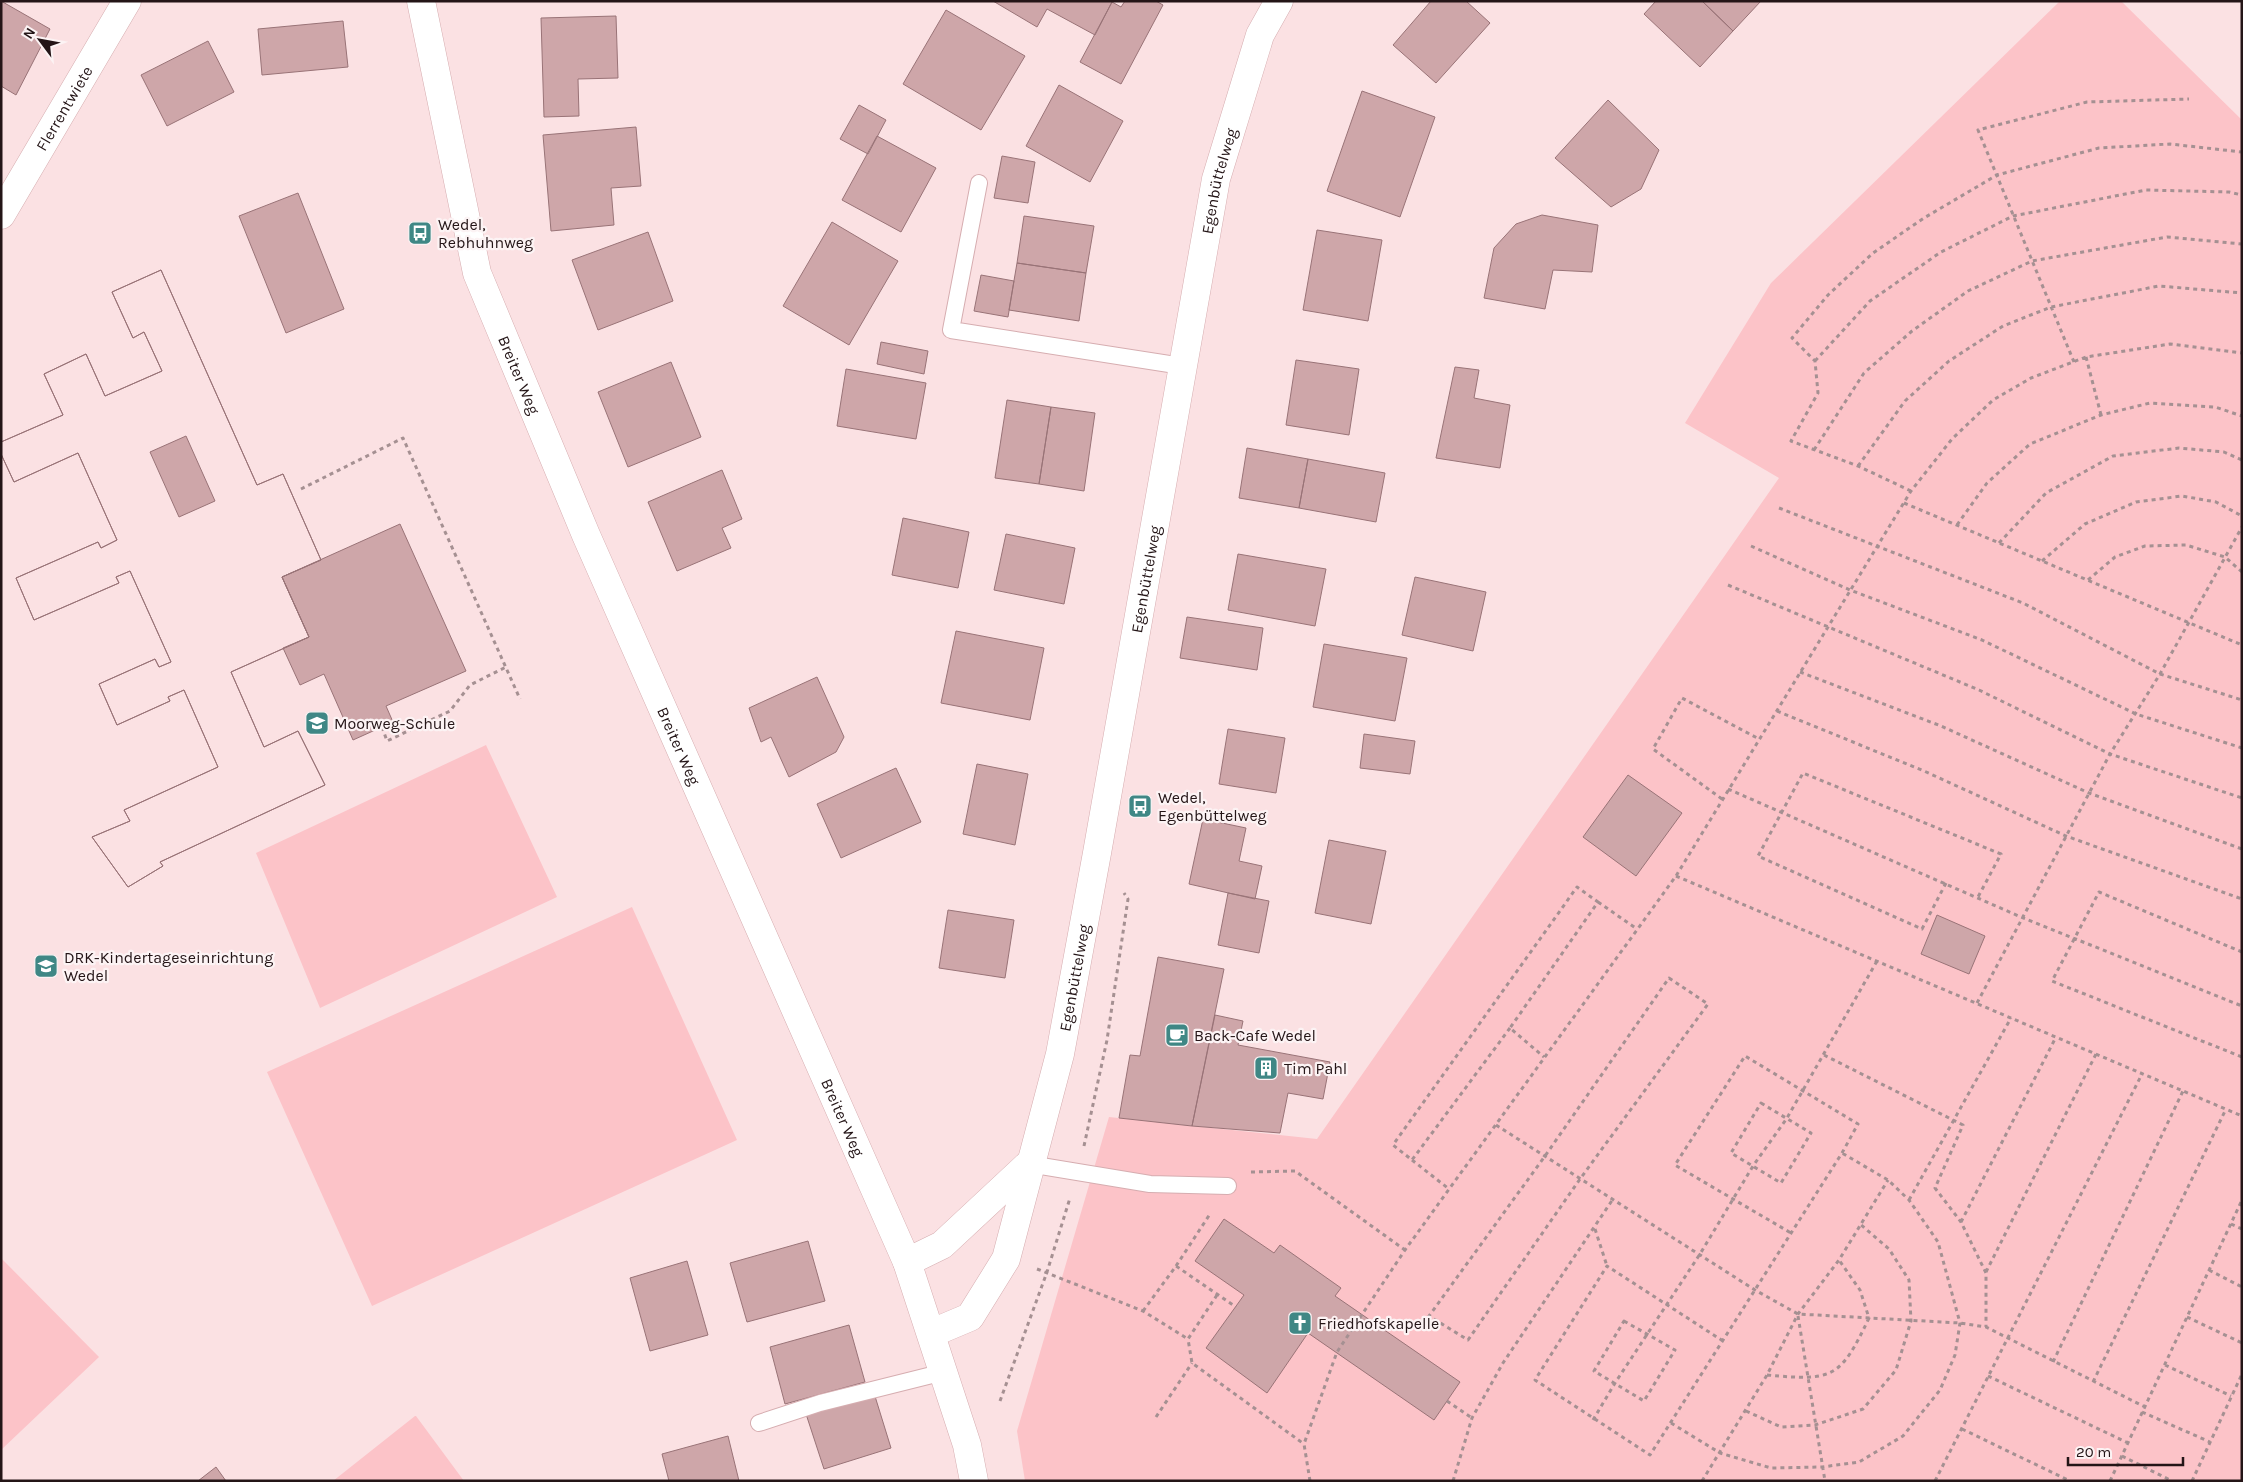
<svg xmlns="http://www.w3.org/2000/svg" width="2243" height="1482" font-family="Karla,sans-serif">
<rect width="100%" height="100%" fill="#fbe1e3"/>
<!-- green -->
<path fill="#fcc3c8" d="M2060,1H2121L2242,120V1481H1025L1017,1431L1109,1117L1317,1139L1779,478L1685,423L1771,283Z
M486,745L557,897L320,1008L256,853Z
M632,907L737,1140L372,1306L267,1072Z
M1,1258L99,1357L1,1450Z
M416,1416L464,1481H333L415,1416Z"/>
<!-- building -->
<path fill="#cea6a9" stroke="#997377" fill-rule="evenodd" d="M1,1L50,29L16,95L1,86Z
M993,1H1109L1112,2L1095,35L1047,9L1037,27Z
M1125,1H1156L1163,5L1121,84L1080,62L1112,2L1121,7Z
M1431,1H1466L1490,23L1436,83L1393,45Z
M1656,1H1702L1733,31L1700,67L1644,14Z
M1702,1H1761L1733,31Z
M946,10L1025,56L981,130L903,84Z
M616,16L618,78L578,79L579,116L544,117L541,18Z
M343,21L348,67L262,75L258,29Z
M208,41L234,92L167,126L141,75Z
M1059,85L1123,121L1090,182L1026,146Z
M1362,91L1435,117L1400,217L1327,191Z
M1608,100L1659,150L1641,189L1611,207L1555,158Z
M859,105L886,120L868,154L840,139Z
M636,127L641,186L611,188L614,225L551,231L543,135Z
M877,136L936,168L901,232L842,200Z
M1002,156L1035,162L1028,203L994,198Z
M298,193L344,309L286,333L239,216Z
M1542,215L1598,225L1592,272L1553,270L1545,309L1484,298L1494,248L1516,224Z
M1024,216L1094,226L1086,273L1017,263Z
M832,222L898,261L849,345L783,306Z
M1317,230L1382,240L1368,321L1303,310Z
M648,232L673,301L598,330L572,260Z
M1017,263L1086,273L1079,321L1009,310Z
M161,270L257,485L283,474L321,560L282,577L309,637L231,672L264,747L298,731L325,785L160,862L163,866L128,887L92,837L130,821L124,810L218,767L184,690L168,697L170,701L117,725L99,684L155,659L159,667L171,662L130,571L116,577L119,583L34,620L16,578L98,542L101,548L117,540L78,453L14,482L1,454V442L63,415L44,374L86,354L105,396L162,371L144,332L133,338L112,292ZM186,436L215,501L179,517L150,452Z
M161,270L257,485L283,474L321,560L282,577L309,637L231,672L264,747L298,731L325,785L160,862L163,866L128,887L92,837L130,821L124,810L218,767L184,690L168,697L170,701L117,725L99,684L155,659L159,667L171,662L130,571L116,577L119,583L34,620L16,578L98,542L101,548L117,540L78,453L14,482L1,454V442L63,415L44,374L86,354L105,396L162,371L144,332L133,338L112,292Z
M981,275L1014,281L1008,317L974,311Z
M881,342L928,351L924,374L877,364Z
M1296,360L1359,369L1349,435L1286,425Z
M671,362L701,437L628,467L598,392Z
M1455,367L1479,370L1474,398L1510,405L1500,468L1436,458Z
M846,369L926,383L916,439L837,426Z
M1007,400L1051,407L1039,484L995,478Z
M1051,407L1095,413L1084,491L1039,484Z
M1247,448L1308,459L1299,508L1239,498Z
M1308,459L1385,473L1376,522L1299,508Z
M722,470L742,519L722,528L731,548L677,571L648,502Z
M903,518L969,532L958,588L892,575Z
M400,524L466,671L386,706L393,722L353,740L324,674L300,685L283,648L309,637L282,577Z
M1006,534L1075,548L1064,604L994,590Z
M1238,554L1326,569L1315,626L1228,610Z
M1415,577L1486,592L1473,651L1402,635Z
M1187,617L1263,628L1257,670L1180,658Z
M956,631L1044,648L1030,720L941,703Z
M1324,644L1407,658L1395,721L1313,707Z
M817,677L844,737L836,752L789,777L771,737L761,742L749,708Z
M1228,729L1285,738L1276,793L1219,784Z
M1364,734L1415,741L1410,774L1360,768Z
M977,764L1028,774L1015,845L963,834Z
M896,768L921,822L841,858L817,804Z
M1628,775L1682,813L1636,876L1583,837Z
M1203,819L1246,828L1239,861L1262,866L1255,899L1189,884Z
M1329,840L1386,851L1371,924L1315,913Z
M1228,893L1269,901L1259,953L1218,945Z
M948,910L1014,920L1005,978L939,968Z
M1937,915L1985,936L1969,974L1921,954Z
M1158,957L1224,969L1192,1126L1119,1118L1130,1055L1140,1056Z
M1215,1015L1243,1021L1238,1045L1330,1062L1323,1099L1288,1093L1280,1133L1192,1126Z
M1224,1219L1274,1253L1280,1245L1341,1288L1335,1296L1460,1382L1434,1420L1308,1333L1267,1393L1206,1348L1244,1295L1195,1261Z
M808,1241L825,1301L747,1322L730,1263Z
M687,1261L708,1335L650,1351L630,1278Z
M849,1325L865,1382L785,1404L770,1347Z
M874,1393L891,1448L824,1469L806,1414Z
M728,1436L739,1481H669L662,1454Z
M216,1467L226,1481H198Z"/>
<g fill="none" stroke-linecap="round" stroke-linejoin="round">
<!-- lane casing -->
<g stroke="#d6adb0" stroke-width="18">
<path id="lane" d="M979,183L951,330L1182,366
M1029,1164L1150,1184L1228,1186
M759,1423L820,1403L944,1372"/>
</g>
<!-- street casing -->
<g stroke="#d6adb0" stroke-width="29">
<g id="street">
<path id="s1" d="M1,215L127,1"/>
<path d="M907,1262L942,1245L1029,1164"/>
<path id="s2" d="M932,1333L970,1317L1006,1259L1060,1054L1097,853L1216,179L1260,35L1279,1"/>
</g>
</g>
<!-- secondary casing -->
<g stroke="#d6adb0" stroke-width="29">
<g id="secondary">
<path id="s3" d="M421,1L477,273L586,535L907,1262L967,1445L974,1481"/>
</g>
</g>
<!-- path -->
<path stroke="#a59092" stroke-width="3" stroke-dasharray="4 4" stroke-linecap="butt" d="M2086,357L2101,415
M1815,361L1870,301L1941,252L2013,216L2146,190L2229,192L2242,195
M2074,362L1978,130L2087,102L2189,99
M1814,450L1864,373L1912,331L1968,291L2032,261L2167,237L2242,244
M1858,466L1905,401L1949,361L2003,326L2051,307L2159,286L2242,293
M301,489L403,438L520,699
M1911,491L1858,466L1791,441L1818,393L1815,361L1792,338L1828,295L1873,253L1924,218L1997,175L2099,148L2170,144L2242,152
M1904,503L2242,645
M1779,508L2023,603L2160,674L2242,700
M1957,525L1987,483L2030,444L2101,415L2150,403L2215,407L2242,416
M1999,543L2046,493L2113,456L2179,448L2224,452L2242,460
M1751,546L1850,590L1982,640L2136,714L2242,748
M2042,561L2085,524L2136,502L2182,496L2216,502L2242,516
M2088,580L2115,557L2145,546L2186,545L2225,557L2242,572
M1728,585L1979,690L2110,754L2242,798
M1800,672L1941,726L2089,793L2242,849
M1777,711L1924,771L2066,836L2242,899
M382,727L387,741L450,711L470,685L506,667
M1728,789L2021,917L2242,1006
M1722,799L1653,749L1682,698L1759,739
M1676,876L2242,1116
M1946,883L1922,929L1758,856L1803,773L2001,854L1978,897
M1598,902L1637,929
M2242,952L2099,892L2052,981L2242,1057
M1669,978L1708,1004L1580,1179L1468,1340L1429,1316L1545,1156Z
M1977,1003L2110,754L2160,674L2242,527
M1510,1028L1412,1160L1393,1145L1577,887L1598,902L1510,1028L1544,1057
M1824,1055L1963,1125L1935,1188L1961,1222L1986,1273V1327
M1761,1103L1811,1133L1781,1183L1731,1153Z
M1496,1125L1755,1290L1798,1314L1960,1323L1986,1327L2145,1407
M1084,1146L1107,1040L1128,899L1124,893
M1412,1160L1449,1189
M1251,1172L1295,1171L1405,1250
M1909,1200L2011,1018
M1961,1222L2056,1037
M2231,1224L2242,1229
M1595,1229L1607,1266
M1176,1266L1210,1214
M1037,1269L1143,1311L1188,1339
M2209,1270L2242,1287
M1986,1272L2096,1054
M1217,1295L1188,1339L1192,1363L1304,1444
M1143,1311L1176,1266L1236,1307
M1798,1316L1825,1481
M2187,1317L2242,1343
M1624,1321L1675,1350L1644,1401L1594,1371Z
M1723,1341L1607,1266L1535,1380L1650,1455L1842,1153L1858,1124L1745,1056L1675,1165L1791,1233
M2053,1362L2183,1091
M2165,1365L2231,1396
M1767,1375C1833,1381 1840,1379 1869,1318L1860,1290L1839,1260
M1988,1376L2128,1443
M2093,1382L2226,1109
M1000,1401L1047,1272L1070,1198
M1447,1401L1472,1418
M1746,1411L1781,1427L1815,1425L1863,1409L1896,1370L1911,1321L1909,1280L1889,1249L1860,1224
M2142,1412L2210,1442
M1156,1417L1192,1363
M1593,1420L1615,1383L1700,1254L1753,1166L1787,1118L1877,961
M1671,1423L1720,1453L1771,1468L1822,1467L1859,1462L1903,1436L1940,1390L1955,1355L1960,1323L1938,1242L1909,1200L1888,1180L1842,1153
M1962,1429L2070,1481
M2122,1456L2172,1481
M1310,1481L1304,1444L1337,1352L1405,1250L1676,876L1911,491L1952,439L1993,400L2031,378L2086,357L2170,344L2242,353
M1453,1481L1472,1418L1503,1363L1613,1199
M1702,1481L1767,1375L1798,1314L1839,1260L1888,1180
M1935,1481L2142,1074
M2110,1481L2242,1200
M2192,1481L2242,1374"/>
<!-- lane -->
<use href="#lane" stroke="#fff" stroke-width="16"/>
<!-- street -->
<use href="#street" stroke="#fff" stroke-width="28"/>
<!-- secondary -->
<use href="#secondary" stroke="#fff" stroke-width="28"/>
</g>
<!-- icons -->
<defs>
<g id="bus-square" transform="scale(1.25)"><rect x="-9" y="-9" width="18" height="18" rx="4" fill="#3f8785" stroke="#fcf3f4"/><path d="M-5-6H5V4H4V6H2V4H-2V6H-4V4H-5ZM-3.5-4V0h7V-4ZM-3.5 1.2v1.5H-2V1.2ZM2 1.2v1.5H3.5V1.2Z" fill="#fff"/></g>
<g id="school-square" transform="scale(1.25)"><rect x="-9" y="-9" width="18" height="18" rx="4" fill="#3f8785" stroke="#fcf3f4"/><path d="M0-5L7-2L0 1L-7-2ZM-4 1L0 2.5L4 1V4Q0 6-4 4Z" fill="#fff"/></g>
<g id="cafe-square" transform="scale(1.25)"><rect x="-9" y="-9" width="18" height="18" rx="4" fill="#3f8785" stroke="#fcf3f4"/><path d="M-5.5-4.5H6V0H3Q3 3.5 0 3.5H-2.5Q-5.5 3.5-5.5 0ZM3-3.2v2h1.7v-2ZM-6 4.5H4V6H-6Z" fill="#fff"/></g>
<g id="building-square" transform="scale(1.25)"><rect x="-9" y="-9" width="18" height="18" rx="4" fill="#3f8785" stroke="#fcf3f4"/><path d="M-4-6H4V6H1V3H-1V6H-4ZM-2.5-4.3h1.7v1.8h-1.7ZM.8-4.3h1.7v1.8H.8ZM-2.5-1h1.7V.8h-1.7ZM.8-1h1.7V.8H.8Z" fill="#fff"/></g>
<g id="church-square" transform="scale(1.25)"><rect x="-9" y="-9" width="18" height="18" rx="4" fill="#3f8785" stroke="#fcf3f4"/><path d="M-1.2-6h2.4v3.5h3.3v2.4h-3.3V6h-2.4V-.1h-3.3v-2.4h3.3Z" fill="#fff"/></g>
</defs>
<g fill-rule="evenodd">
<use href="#bus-square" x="420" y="233"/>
<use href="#school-square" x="317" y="723"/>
<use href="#bus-square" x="1140" y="806"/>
<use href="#school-square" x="46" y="966"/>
<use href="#cafe-square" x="1177" y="1035"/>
<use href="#building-square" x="1266" y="1068"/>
<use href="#church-square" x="1300" y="1323"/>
</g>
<g text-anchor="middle" stroke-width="4.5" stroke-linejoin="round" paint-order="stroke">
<!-- street labels -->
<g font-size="16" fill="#241517" stroke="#fcf3f4">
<text dy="6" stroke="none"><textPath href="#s1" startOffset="124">Flerrentwiete</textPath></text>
<text dy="6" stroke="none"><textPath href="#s2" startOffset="1209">Egenbüttelweg</textPath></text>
<text dy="6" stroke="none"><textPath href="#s3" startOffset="388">Breiter Weg</textPath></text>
<text dy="6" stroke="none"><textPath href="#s2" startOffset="804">Egenbüttelweg</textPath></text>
<text dy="6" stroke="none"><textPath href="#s3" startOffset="792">Breiter Weg</textPath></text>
<text dy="6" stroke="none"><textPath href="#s2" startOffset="399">Egenbüttelweg</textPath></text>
<text dy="6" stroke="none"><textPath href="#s3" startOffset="1198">Breiter Weg</textPath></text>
</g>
<!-- poi labels -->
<g font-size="16" fill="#241517" stroke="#fcf3f4" text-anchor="start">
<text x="438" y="230">Wedel,<tspan x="438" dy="18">Rebhuhnweg</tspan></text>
<text x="334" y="729">Moorweg-Schule</text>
<text x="1158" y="803">Wedel,<tspan x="1158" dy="18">Egenbüttelweg</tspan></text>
<text x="64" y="963">DRK-Kindertageseinrichtung<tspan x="64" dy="18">Wedel</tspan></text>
<text x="1194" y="1041">Back-Cafe Wedel</text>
<text x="1284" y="1074">Tim Pahl</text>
<text x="1318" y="1329">Friedhofskapelle</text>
</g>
</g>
<!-- border -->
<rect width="2243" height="1482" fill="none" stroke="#241517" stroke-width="5"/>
<!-- north arrow -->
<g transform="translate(40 40) rotate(302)" stroke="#fcf3f4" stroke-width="4" paint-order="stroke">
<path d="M0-4L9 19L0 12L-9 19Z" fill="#241517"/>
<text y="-8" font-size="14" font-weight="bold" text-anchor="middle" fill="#241517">N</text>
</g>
<!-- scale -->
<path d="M2068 1457v8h115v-8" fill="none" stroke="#241517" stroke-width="2.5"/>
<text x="2076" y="1457" font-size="15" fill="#241517" stroke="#fcf3f4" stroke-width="4" paint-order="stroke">20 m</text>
</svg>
